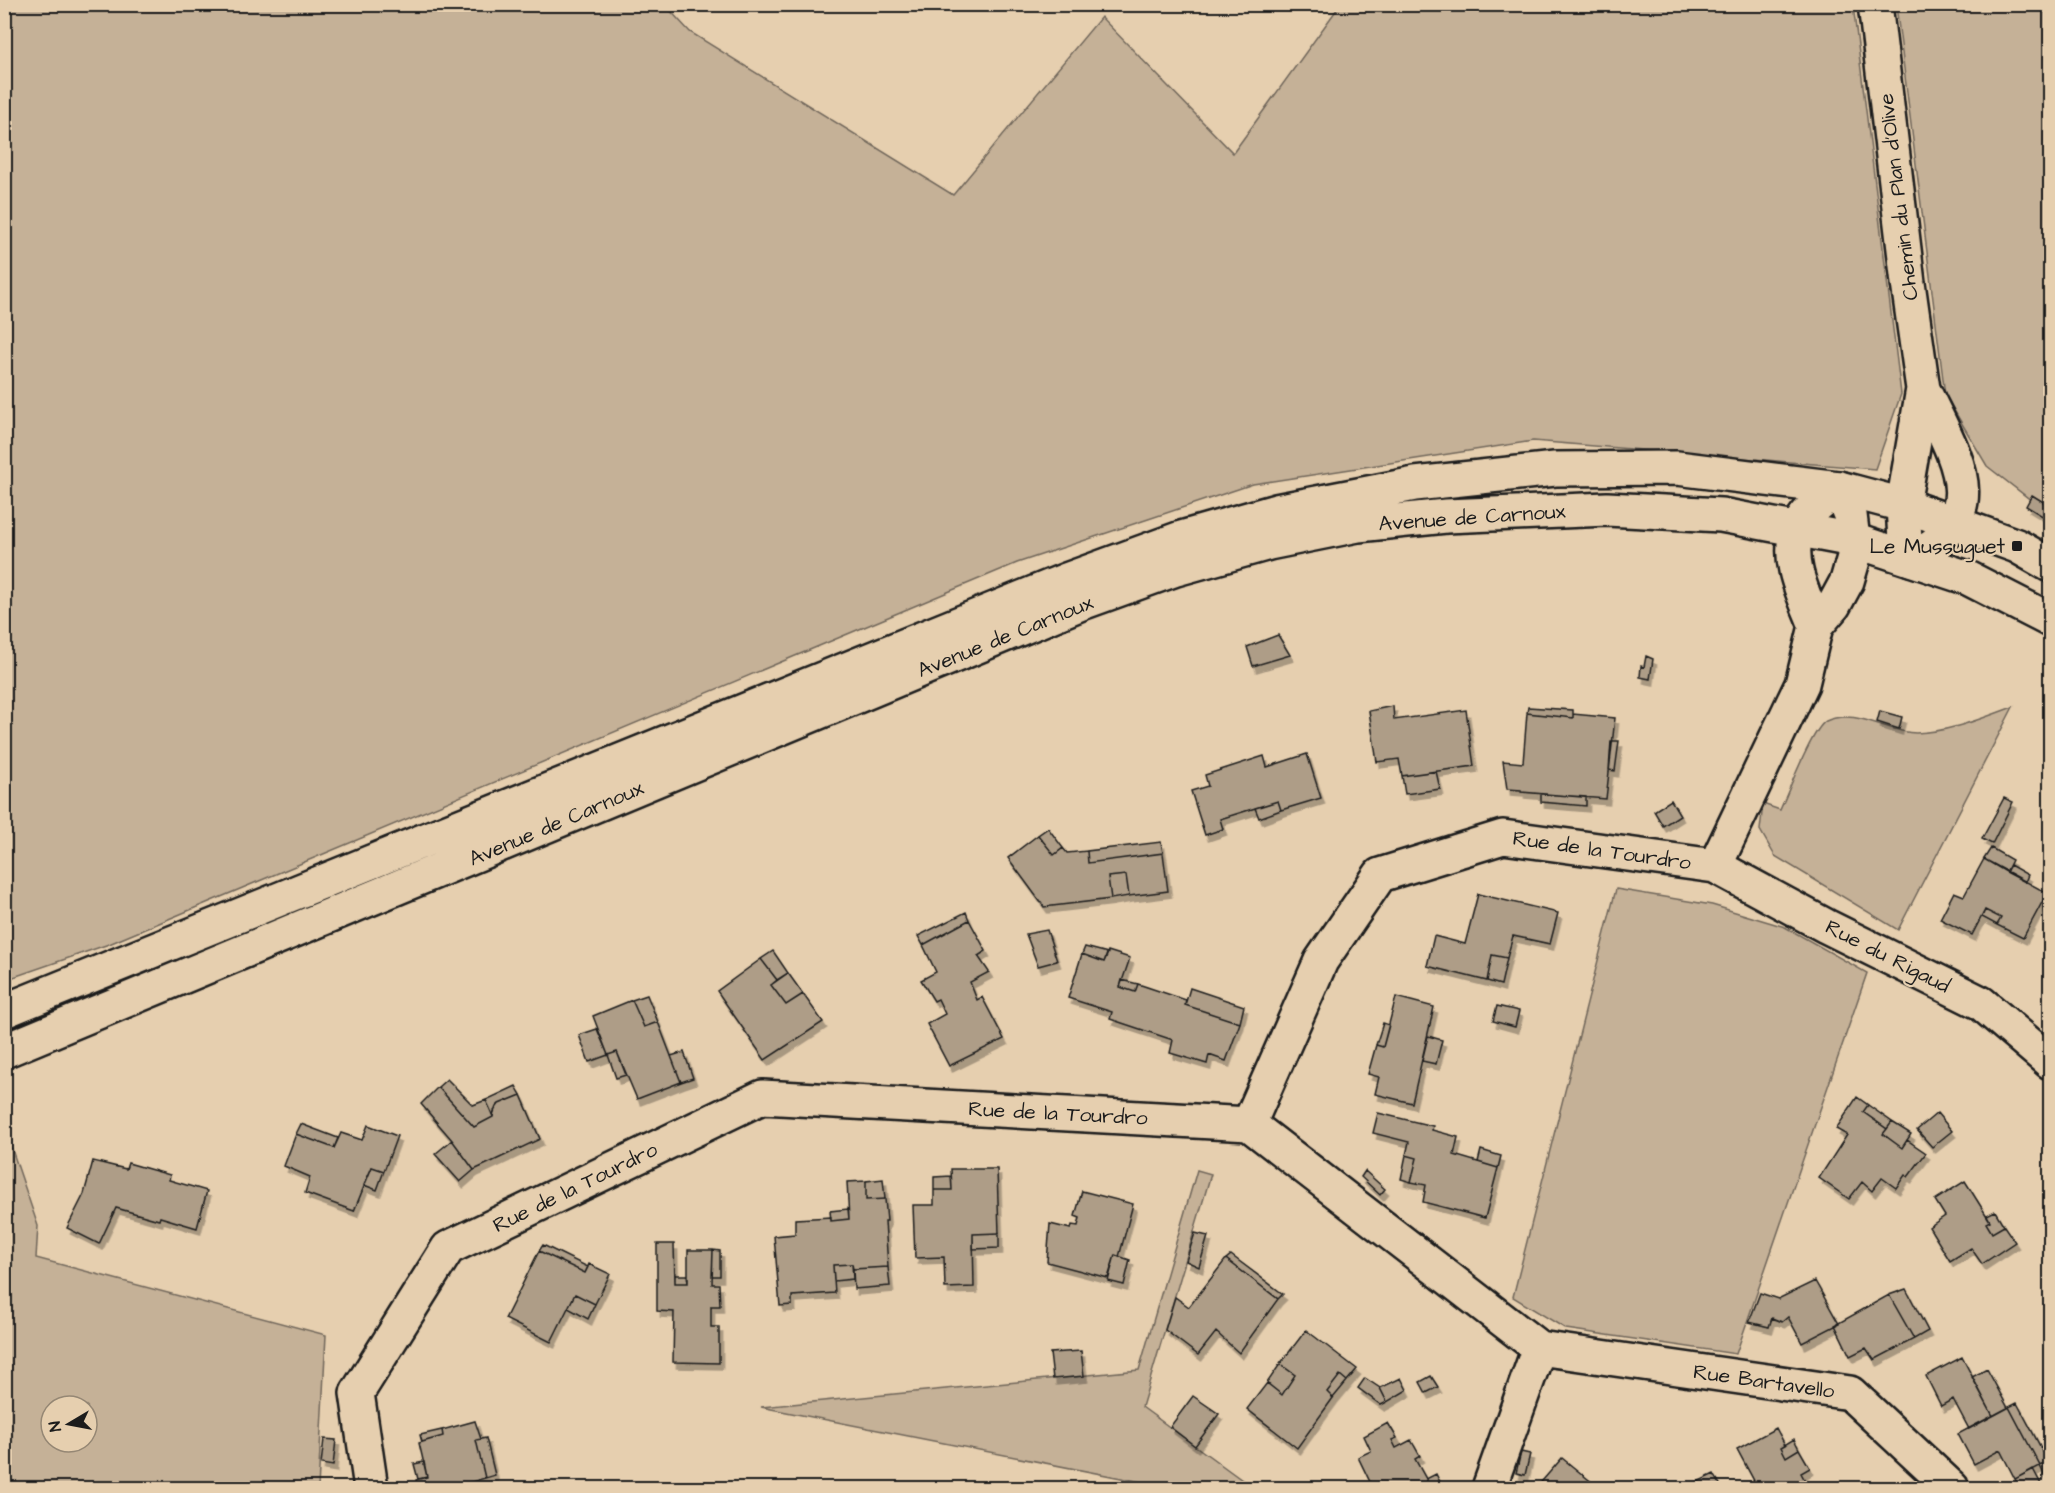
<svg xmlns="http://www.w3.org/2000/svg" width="2055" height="1493" font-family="'Architects Daughter',sans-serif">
<defs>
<filter id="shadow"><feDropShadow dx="3.5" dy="6" stdDeviation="0" flood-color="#0004"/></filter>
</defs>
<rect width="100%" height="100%" fill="#e6cfaf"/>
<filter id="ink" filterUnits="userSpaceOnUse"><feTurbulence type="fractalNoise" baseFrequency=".0167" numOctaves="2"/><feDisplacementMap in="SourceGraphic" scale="12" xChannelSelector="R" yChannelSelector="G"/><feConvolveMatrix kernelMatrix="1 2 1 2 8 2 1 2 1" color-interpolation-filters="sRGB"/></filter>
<g filter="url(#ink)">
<!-- green -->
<path fill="#c5b197" stroke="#70665a" stroke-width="1.5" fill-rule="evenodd" d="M4,5H665L690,32L953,195L1101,17L1233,153L1340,5H1853L1901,394L1875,469L1533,441L1253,484L1017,563L109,944L5,980Z
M1896,5H2050V515L1987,466L1945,395Z
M2013,707L1898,930L1775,856L1760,830L1763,804L1780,810C1788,793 1812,729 1826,721C1856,707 1887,733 1916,733C1950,732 1982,718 2013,707Z
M1616,889L1712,905L1785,927L1867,973L1736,1354L1566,1329L1513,1297Z
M5,1129L38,1226L36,1258L326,1335L318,1488H5ZM51,1406H87V1442H51Z
M1197,1170L1211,1174L1142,1407L1253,1488H1172L761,1407L1139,1370Z"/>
<!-- building -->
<path fill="#ae9d87" stroke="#1c1c1c" stroke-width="1.5" filter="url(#shadow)" d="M2032,495L2050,506L2044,517L2026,506Z
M1278,635L1290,655L1253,666L1247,647Z
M1646,656L1653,659L1650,679L1640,677L1641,666L1644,667Z
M1393,706L1394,720L1466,710L1474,766L1402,776L1399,759L1377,762L1369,711Z
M1528,707L1573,710V718L1527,713Z
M1880,711L1902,717L1899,729L1877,722Z
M1527,713L1573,718V714L1615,718L1606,799L1521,792V790L1507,789L1503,761L1523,763Z
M1611,741H1619L1615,771L1609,770Z
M1307,754L1321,798L1281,810L1278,801L1220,819L1223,829L1205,835L1191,791L1208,786L1205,775L1264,756L1267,767Z
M1436,771L1440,789L1405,794L1402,776Z
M1541,794L1586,797V806L1541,802Z
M2004,798L2013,802L1992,844L1982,839Z
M1671,800L1680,815L1663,826L1654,811Z
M1278,801L1281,810L1259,818L1255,808Z
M1048,828L1063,848L1054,855L1038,835Z
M1038,835L1054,855L1063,848L1067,853L1087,851L1088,863L1163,853L1168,891L1129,896L1126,875L1108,877L1111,899L1044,907L1008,858Z
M1161,842L1163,853L1088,863L1087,851Z
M1991,848L2012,860L2006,872L1984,859Z
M1984,859L2047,893L2023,938L1997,925L2001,918L1985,910L1972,935L1940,919L1954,892L1964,896Z
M2010,865L2028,875L2025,882L2006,872Z
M1126,875L1129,896L1111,899L1108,877Z
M1478,894L1558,913L1550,944L1513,936L1507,958L1492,955L1487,981L1427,966L1434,936L1465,944Z
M1985,910L2001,918L1997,925L1982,917Z
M966,912L969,920L923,945L918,936Z
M969,920L986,951L978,956L989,972L970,982L977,1000L982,997L1004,1039L949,1066L927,1024L945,1014L938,999L934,1001L921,980L936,972L923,945Z
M1047,930L1057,961L1038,966L1026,934Z
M1085,947L1108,953L1104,962L1082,954Z
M773,951L788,973L777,980L761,959Z
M1108,951L1130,958L1120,987L1135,992L1138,984L1186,1000L1185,1005L1240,1023L1226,1061L1209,1055L1207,1064L1170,1053L1173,1040L1110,1019L1112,1012L1068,998L1082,954L1104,962Z
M1492,955L1507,958L1501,985L1487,981Z
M761,959L777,980L771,985L786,1005L803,994L823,1022L765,1060L717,991Z
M788,973L803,994L786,1005L771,985Z
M1122,980L1138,984L1135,992L1120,987Z
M1190,988L1244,1006L1240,1023L1185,1005Z
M647,995L658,1022L644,1027L632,1000Z
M1396,997L1434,1007L1412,1103L1375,1094L1379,1077L1368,1074L1376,1045L1383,1047Z
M632,1000L644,1027L658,1022L681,1082L637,1099L617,1052L608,1055L593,1016Z
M1497,1006L1519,1011L1515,1027L1493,1021Z
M1383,1023L1389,1025L1383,1047L1376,1045Z
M597,1029L608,1055L589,1062L579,1035Z
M1428,1036L1442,1040L1436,1064L1422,1061Z
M617,1052L626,1075L616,1078L608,1055Z
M684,1052L693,1078L681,1082L671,1056Z
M447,1079L473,1105L486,1100L493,1117L474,1127L438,1087Z
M516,1086L521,1095L499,1104L496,1107L493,1115L486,1100Z
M438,1087L474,1127L493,1117L494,1111L499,1104L521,1095L540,1139L474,1170L452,1140L421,1104Z
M1857,1097L1868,1105L1863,1112L1887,1129L1883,1134L1902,1148L1907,1140L1926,1153L1908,1177L1905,1175L1896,1188L1882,1178L1872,1191L1862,1182L1849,1199L1819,1178L1847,1135L1836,1129Z
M1868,1105L1892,1122L1887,1129L1863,1112Z
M1378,1113L1433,1126L1432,1130L1458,1137L1454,1155L1498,1168L1485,1218L1423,1202L1426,1185L1411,1182L1417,1158L1406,1155L1409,1142L1373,1133Z
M1937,1113L1952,1131L1932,1147L1917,1130Z
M1892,1122L1911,1134L1902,1148L1883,1134Z
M301,1124L338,1138L334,1148L296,1134Z
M368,1125L397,1136L384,1171L372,1167L354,1211L305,1193L310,1177L284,1166L296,1134L334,1148L341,1133L362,1140Z
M452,1140L474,1170L460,1182L435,1154Z
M1481,1150L1501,1156L1498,1168L1478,1162Z
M1406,1155L1417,1158L1411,1182L1401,1179Z
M93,1161L126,1169L128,1163L170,1175L169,1180L207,1191L197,1228L160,1217L159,1220L116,1208L99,1244L67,1228L84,1194Z
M372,1167L384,1171L377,1190L364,1185Z
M951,1169H997L999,1233L973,1234L974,1287L945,1288L944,1257L915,1258L913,1205H934V1190H952Z
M1365,1171L1385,1189L1380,1195L1361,1177Z
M951,1176L952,1190H934V1177Z
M883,1179L885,1199L866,1200V1181Z
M866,1181V1200L885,1199L887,1221H885L888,1267L853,1269L852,1264L833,1265L835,1293L792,1296V1305L780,1306L774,1236L795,1234V1219L831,1217V1221L849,1219L847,1182Z
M1965,1181L1990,1221L1986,1223L1992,1233L2004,1226L2015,1242L1982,1264L1971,1248L1950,1261L1929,1227L1945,1216L1935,1200Z
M1082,1191L1133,1204L1119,1257L1115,1255L1108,1278L1047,1262L1050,1224L1071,1229L1072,1225L1078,1226L1080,1218L1075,1216Z
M848,1209L849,1219L831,1221L830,1211Z
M1995,1211L2004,1226L1992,1233L1986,1223L1990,1221L1987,1215Z
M999,1233V1248L973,1249V1234Z
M1195,1233L1208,1236L1199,1267L1186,1261Z
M657,1244H674L675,1283H688V1250H713L712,1284H719L720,1306H711V1327H719V1363L673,1362L674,1312L657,1311Z
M543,1245L588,1267L585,1273L539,1251Z
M713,1250L720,1251V1276H712Z
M539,1251L585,1273L589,1264L610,1274L595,1304L575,1294L551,1342L505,1319Z
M1115,1255L1130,1260L1124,1285L1108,1281Z
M1231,1255L1283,1294L1278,1299L1226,1259Z
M1226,1259L1278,1299L1239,1353L1216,1332L1198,1355L1165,1330L1175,1297L1189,1307Z
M852,1264L853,1279L834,1281L833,1265Z
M888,1267L890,1286L854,1289L853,1269Z
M675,1275H687L688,1283H675Z
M1815,1281L1839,1324L1802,1343L1788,1317L1782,1322L1772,1318L1769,1327L1749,1322L1760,1293L1778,1299Z
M1906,1289L1928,1331L1914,1339L1889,1295Z
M575,1294L595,1304L588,1319L568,1308Z
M1889,1295L1914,1339L1874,1360L1866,1348L1850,1356L1835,1325Z
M1306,1330L1357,1369L1347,1381L1340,1375L1327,1392L1333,1398L1297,1448L1247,1409L1267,1383L1282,1395L1295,1375L1280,1364Z
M1081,1351L1084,1376L1053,1379L1050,1353Z
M1962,1357L1993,1416L1969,1429L1953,1399L1941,1406L1926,1376Z
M1280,1364L1295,1375L1282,1395L1267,1383Z
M1987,1369L2008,1408L1993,1416L1972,1377Z
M1340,1375L1347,1381L1333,1398L1327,1392Z
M1431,1376L1438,1387L1426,1393L1420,1382Z
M1365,1378L1380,1388L1387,1402L1381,1405L1358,1388Z
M1401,1378L1407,1390L1387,1402L1380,1388Z
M1193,1396L1219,1414L1195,1446L1170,1427Z
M2017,1403L2048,1461L2040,1466L2009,1407Z
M2009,1407L2040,1466L2015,1479L2000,1450L1974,1464L1958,1434Z
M475,1421L481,1439L476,1440L485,1478L465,1484L466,1488H418L416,1480L427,1477L419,1443L443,1436L442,1430Z
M1388,1423L1397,1438L1392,1440L1396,1448L1411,1440L1420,1456L1415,1459L1431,1488H1363L1371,1484L1358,1457L1371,1451L1364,1436Z
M1776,1428L1785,1445L1781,1447L1786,1457L1799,1449L1810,1468L1801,1473L1809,1488H1758L1737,1449Z
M442,1430L443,1436L422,1442L420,1435Z
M486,1438L495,1475L485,1478L476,1440Z
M324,1439L336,1440L333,1466L321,1464Z
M1794,1439L1799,1449L1786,1457L1781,1447Z
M1521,1452L1530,1454L1525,1475L1516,1473Z
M1562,1458L1599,1488H1536Z
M2050,1460V1486L2040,1466Z
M424,1462L427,1477L418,1479L414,1464Z
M2033,1469L2043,1488H2020L2015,1479Z
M1436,1474L1443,1488H1431L1426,1479Z
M1714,1474L1722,1488H1698L1695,1483Z"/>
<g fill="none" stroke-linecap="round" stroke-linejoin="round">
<!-- minor casing -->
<g stroke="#1c1c1c" stroke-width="38">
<path id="minor" d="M1715,866L1802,684L1816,626L1834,605L1847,581L1854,557L1853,540L1850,515L1839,488C1824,498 1803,513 1797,531C1786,562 1805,597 1816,626
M1249,1124L1539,1348L1850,1393L1952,1488
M371,1488L357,1393L448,1248L762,1097L1249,1124L1321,961L1380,875L1503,837L1715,866L1826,926L1981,1003L2050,1062
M1489,1488L1539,1348"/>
</g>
<!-- tertiary casing -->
<g stroke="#1c1c1c" stroke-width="38">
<path id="tertiary" d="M1875,4L1908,283L1923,389L1903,505L1905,541L1911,559C1997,514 1954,455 1923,389"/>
</g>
<!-- secondary casing -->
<g stroke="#1c1c1c" stroke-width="38">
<path id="secondary" d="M4,1011L1066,580L1181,538L1276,511L1415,484L1555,469L1677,468L1839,488L1903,505L1954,523L2017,546L2050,565
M4,1051L1079,604L1176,569L1269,543L1358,525L1446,516L1607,509L1721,515L1853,540L1968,578L2050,620"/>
</g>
<!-- minor -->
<use href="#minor" stroke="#e6cfaf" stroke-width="33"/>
<!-- tertiary -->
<use href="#tertiary" stroke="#e6cfaf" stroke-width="33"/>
<!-- secondary -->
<use href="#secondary" stroke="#e6cfaf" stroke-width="33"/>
</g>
</g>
<!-- markers -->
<rect fill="#1c1c1c" stroke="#e6cfaf" stroke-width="2" x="2011" y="540" width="12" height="12" rx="3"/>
<g text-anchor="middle" stroke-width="4.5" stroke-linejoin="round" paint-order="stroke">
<!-- street labels -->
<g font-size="21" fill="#1c1c1c" stroke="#e6cfaf">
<text transform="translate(1898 197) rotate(-97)" y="7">Chemin du Plan d'Olive</text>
<text transform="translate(1472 517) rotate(-4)" y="7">Avenue de Carnoux</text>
<text transform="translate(1005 636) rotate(-22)" y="7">Avenue de Carnoux</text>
<text transform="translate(556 823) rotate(-23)" y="7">Avenue de Carnoux</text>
<text transform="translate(1602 850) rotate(8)" y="7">Rue de la Tourdro</text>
<text transform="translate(1888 956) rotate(27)" y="7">Rue du Rigaud</text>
<text transform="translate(1058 1113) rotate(3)" y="7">Rue de la Tourdro</text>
<text transform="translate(575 1187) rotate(-26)" y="7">Rue de la Tourdro</text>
<text transform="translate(1764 1381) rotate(8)" y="7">Rue Bartavello</text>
</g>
<!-- poi labels -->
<g font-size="21" fill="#1c1c1c" stroke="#e6cfaf" text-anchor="end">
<text x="2005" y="553">Le Mussuguet</text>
</g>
</g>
<!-- margin -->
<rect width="2055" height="1493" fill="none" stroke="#e6cfaf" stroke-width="24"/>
<rect x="12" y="12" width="2031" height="1469" fill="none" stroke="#1c1c1c" stroke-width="2" filter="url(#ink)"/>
<!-- north arrow -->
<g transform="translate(69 1424) rotate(260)"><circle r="28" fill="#e6cfaf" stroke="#958774" stroke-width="1.5"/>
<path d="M0-4.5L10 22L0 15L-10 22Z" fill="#1c1c1c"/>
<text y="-9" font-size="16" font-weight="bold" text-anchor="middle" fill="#1c1c1c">N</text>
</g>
</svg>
